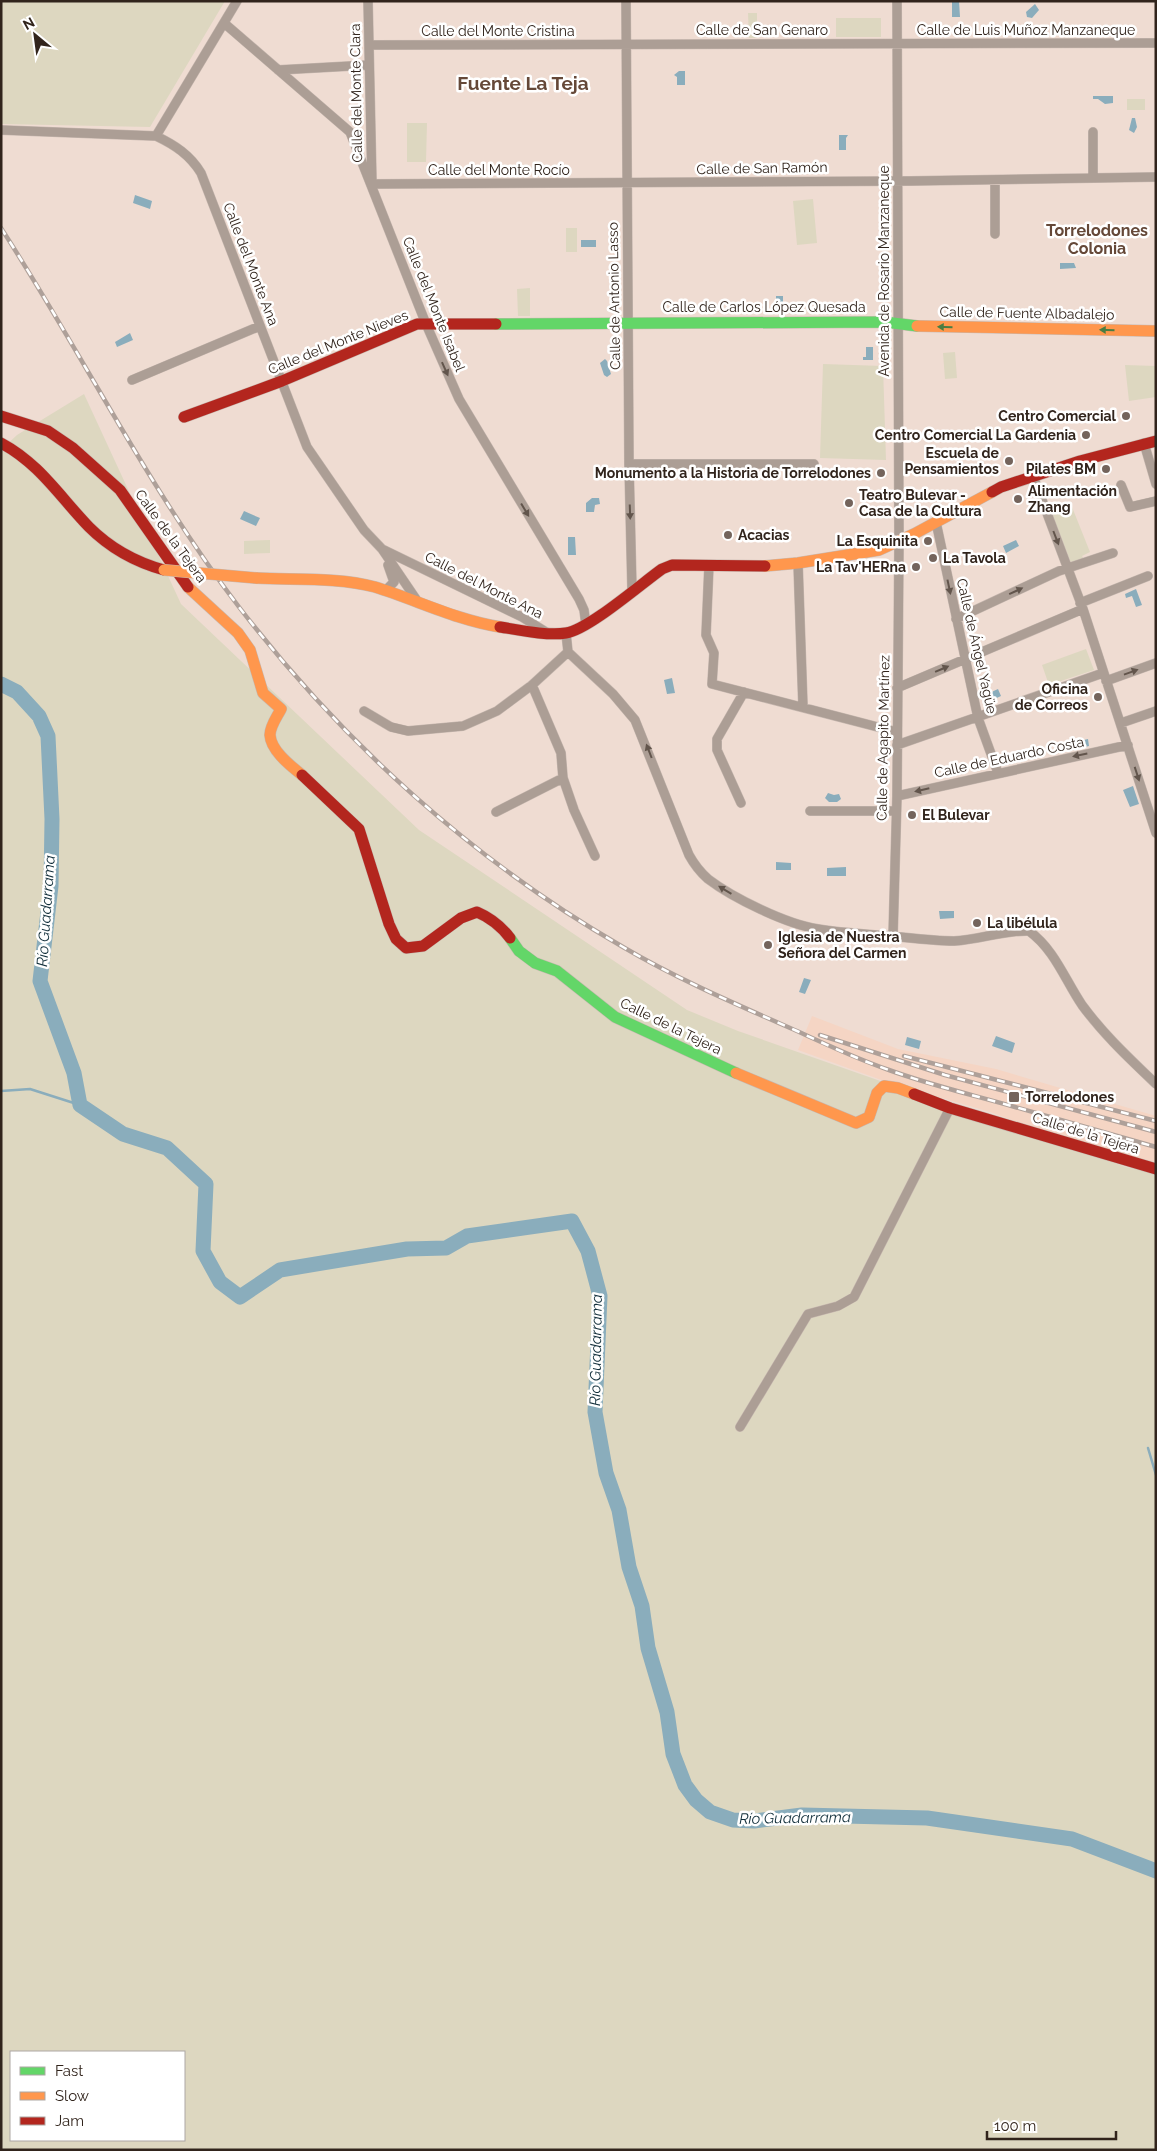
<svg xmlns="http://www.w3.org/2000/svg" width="1157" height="2151" font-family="Raleway,sans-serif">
<rect width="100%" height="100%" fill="#efdcd2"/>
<!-- built -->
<path fill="#f5d5c4" d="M812,1016L898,1049L996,1069L1156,1116V1165L1074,1143L990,1112L887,1082L798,1050Z"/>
<!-- green -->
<path fill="#ddd7c0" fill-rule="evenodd" d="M1,1H225L150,127L1,124Z
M748,13H757V38H749Z
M836,18H881V37H836Z
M1127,99H1145V110H1127Z
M407,123H427L426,162H407Z
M813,199L817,243L797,245L793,201Z
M566,228H577V252H566Z
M530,288V316H518L517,289Z
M955,352L957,378L945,379L943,353Z
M823,364L883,366L886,460L820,458Z
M1125,365L1156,366V397L1129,401Z
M84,394L181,604L419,830L687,1010L738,1031L1126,1167L1156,1173V2150H1V450L17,435ZM11,2052H184V2140H11Z
M1072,507L1090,552L1082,556L1085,561L1072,566L1052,514Z
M270,540V553L244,554V541Z
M1086,649L1094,670L1049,685L1042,665Z"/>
<!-- water -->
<path fill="#8aadbc" d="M952,1H959L960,17H952Z
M1035,4L1039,10L1032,18L1027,17L1026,12Z
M679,71H685V85H677V77L674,75Z
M1093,96H1113V103L1105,104L1098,99H1093Z
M1132,118H1135L1137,127L1134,133L1129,130Z
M839,135H848L846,138V150H839Z
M135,195L152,201L150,209L133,203Z
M581,240H596V247H581Z
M1060,263H1074L1076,268L1060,269Z
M776,296H783V310H776Z
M130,333L133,340L117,347L115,342Z
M866,347H873V360H863V357H866Z
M605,359L607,361L611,374L607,377L604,375L600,363Z
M592,498H599L600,504L595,505L594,512H586V503Z
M244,511L260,518L256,526L240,519Z
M568,537H575L576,555H568Z
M1016,540L1019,546L1006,553L1003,546Z
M1136,589L1142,605L1136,607L1132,596L1126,598L1125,594Z
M672,678L675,693L667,694L664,680Z
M998,689L1001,696L988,702L985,695Z
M1088,739L1089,746L1073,750L1071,743Z
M1133,786L1139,804L1130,807L1123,790Z
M828,793L834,795L839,794L841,799L837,802H829L825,798Z
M776,862L791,863V870H776Z
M846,867V876H827V868Z
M939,911H954V918L940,919Z
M804,978L811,980L805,994L799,992Z
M996,1036L1015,1043L1012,1053L992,1046Z
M907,1037L921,1041L919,1049L905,1045Z"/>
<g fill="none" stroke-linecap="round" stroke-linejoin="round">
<!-- stream -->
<path stroke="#8aadbc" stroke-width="2.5" d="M1,1091L30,1089L80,1105
M1148,1448L1156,1475"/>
<!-- river -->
<path stroke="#8aadbc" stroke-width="15" d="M1,684L17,692L39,716L48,736L52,819L51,886L40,981L74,1073L80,1105L123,1134L167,1148L206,1184L203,1251L220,1282L240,1297L280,1270L407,1249L446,1248L467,1236L572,1221L588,1251L600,1296L595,1412L606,1473L619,1510L629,1567L642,1606L648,1648L667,1712L673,1754L685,1785L696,1800L710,1812L733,1820L754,1821L802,1815L927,1818L1072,1839L1156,1871"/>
<!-- street casing -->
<g stroke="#c7b8b0" stroke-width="10">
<path id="street" d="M368,1L372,184L910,181L1156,177
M626,1L629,464L632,590
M224,23L350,132L426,324L459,399L579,599L584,610L586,625
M369,45L1156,43
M278,70L369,65
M1,130L156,136C175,145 190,155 201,173L307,447L364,530L382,549L418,602
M1093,132V178
M156,136L237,1
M995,234V180
M132,380L260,326
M1144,443L1156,484
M629,464H814
M1033,476L1083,609L1156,833
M1121,485L1130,507L1156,501
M936,522L978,718L998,773
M382,549L522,617L546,632
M798,563L803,707
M709,565L706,635L714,653L712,684L897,732
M386,590L394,582L388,565
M1080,603L1148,576
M956,619L1059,571L1113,553
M566,633L568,652L613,694L635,720L689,855C694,864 700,872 708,879C733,898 786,924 818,929C842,933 866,934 890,936C911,938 932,941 954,941C980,940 1003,930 1029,931C1055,950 1065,980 1082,1005C1104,1035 1130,1059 1156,1084
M1106,681L1156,663
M532,685L561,753L563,778L574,810L595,856
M897,688L1083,609
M364,711L391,727L408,731L463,726L497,711L532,685L568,652
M1121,723L1156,711
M897,745L1103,673
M897,796L1128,745
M741,803L717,750V739L744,692
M810,811H896
M496,812L563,778
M893,936L897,796L899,541L897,1
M740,1427L808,1314L838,1306L854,1297L950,1108"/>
</g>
<!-- fast casing -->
<g stroke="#c7b8b0" stroke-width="12">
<path id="fast" d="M496,324L885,322L917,326
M510,938L519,951L535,963L557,971L615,1017L736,1073"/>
</g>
<!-- slow casing -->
<g stroke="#c7b8b0" stroke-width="12">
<path id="slow" d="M917,326L1156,331
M765,566L798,563L879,550L914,534L992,492
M256,578C295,580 338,577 375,587C417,600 456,620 500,627
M188,587L238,633L250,650L263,693L281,709C277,717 270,726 270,735C271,751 291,766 302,775
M736,1073L856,1123L869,1117L877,1093L884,1086L898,1088L914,1094"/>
</g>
<!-- jam casing -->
<g stroke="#c7b8b0" stroke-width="12">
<path id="jam" d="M1,416L48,431L73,448L120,490L188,587
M184,417L282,381L417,324H496
M1,443C39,463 60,497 89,527C110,548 135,562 164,570
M992,492L1001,487L1080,461L1156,441
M500,627C519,630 547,636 566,633C588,630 641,584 662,569L672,565L765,566
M302,775L359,829L389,924L396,939L406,948L423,946L461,918L477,912C491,918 501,926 510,938
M914,1094L950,1108L1156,1169"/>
</g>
<!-- street -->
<use href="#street" stroke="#ac9e95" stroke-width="9"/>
<!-- fast -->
<use href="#fast" stroke="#63d668" stroke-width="11"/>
<!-- slow -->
<use href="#slow" stroke="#ff974d" stroke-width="11"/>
<!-- jam -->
<use href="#jam" stroke="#b3261e" stroke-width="11"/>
<!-- rail casing -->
<g stroke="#aea099" stroke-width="4.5">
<path id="rail" d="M1,228C82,353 148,488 239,607C344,744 474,861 623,947C679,980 738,1005 797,1031C827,1045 857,1059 889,1070C930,1085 973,1095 1015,1107C1062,1120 1109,1134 1156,1147
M820,1035L945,1075L1156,1132
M904,1056L1156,1121"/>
</g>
<!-- rail -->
<use href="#rail" stroke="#fff" stroke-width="2.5" stroke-dasharray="8" stroke-linecap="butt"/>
<!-- slow-bridge casing -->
<g stroke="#c7b8b0" stroke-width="12" stroke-linecap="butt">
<path id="slow-bridge" d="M164,570L256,578"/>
</g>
<!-- slow-bridge -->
<use href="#slow-bridge" stroke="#ff974d" stroke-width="11"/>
</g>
<!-- one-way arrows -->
<defs><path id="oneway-solid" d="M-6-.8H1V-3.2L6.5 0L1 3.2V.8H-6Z" transform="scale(1.25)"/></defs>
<g fill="#4a7d42">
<use href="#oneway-solid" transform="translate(945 327) rotate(-179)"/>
<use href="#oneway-solid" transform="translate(1107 330) rotate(-179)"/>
</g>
<g fill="#62554c">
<use href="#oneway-solid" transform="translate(445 369) rotate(66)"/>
<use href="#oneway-solid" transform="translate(525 510) rotate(59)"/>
<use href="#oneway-solid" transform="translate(630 512) rotate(88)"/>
<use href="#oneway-solid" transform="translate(1056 538) rotate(69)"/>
<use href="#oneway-solid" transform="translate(949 587) rotate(78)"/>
<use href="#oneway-solid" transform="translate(1016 591) rotate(-25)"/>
<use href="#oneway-solid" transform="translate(942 669) rotate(-23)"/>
<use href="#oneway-solid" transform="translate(1131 672) rotate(-20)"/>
<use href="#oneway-solid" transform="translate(649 751) rotate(-111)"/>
<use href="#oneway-solid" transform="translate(1080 755) rotate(168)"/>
<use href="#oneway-solid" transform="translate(1137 774) rotate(72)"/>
<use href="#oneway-solid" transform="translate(922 790) rotate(167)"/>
<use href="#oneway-solid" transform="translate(725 890) rotate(-149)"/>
</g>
<!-- markers -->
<g fill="#74645c" stroke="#fff" stroke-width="2">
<circle cx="1126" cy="416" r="5"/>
<circle cx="1086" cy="435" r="5"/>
<circle cx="1009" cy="461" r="5"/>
<circle cx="1106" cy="469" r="5"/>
<circle cx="881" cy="473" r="5"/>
<circle cx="1018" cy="499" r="5"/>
<circle cx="849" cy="503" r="5"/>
<circle cx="728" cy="535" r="5"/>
<circle cx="928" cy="541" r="5"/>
<circle cx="933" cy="558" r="5"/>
<circle cx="916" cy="567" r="5"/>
<circle cx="1098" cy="697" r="5"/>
<circle cx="912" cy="815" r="5"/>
<circle cx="977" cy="923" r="5"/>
<circle cx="768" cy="945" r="5"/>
<rect x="1008" y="1091" width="12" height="12" rx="2.5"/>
</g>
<g text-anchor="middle" stroke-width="5" stroke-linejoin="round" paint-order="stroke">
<!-- street labels -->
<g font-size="14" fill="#31241c" stroke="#fff">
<text x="762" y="35">Calle de San Genaro</text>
<text x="1026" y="35">Calle de Luis Muñoz Manzaneque</text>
<text x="498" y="36">Calle del Monte Cristina</text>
<text transform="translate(356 93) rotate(-91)" y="5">Calle del Monte Clara</text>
<text transform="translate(762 168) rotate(-1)" y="5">Calle de San Ramón</text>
<text x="499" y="175">Calle del Monte Rocío</text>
<text transform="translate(251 264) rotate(69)" y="5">Calle del Monte Ana</text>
<text transform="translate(884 271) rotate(-90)" y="5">Avenida de Rosario Manzaneque</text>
<text transform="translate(614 296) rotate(-91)" y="5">Calle de Antonio Lasso</text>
<text transform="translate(434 304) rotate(68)" y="5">Calle del Monte Isabel</text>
<text x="764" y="312">Calle de Carlos López Quesada</text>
<text transform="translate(1027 313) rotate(1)" y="5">Calle de Fuente Albadalejo</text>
<text transform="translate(338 342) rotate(-22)" y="5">Calle del Monte Nieves</text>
<text transform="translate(171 536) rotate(54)" y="5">Calle de la Tejera</text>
<text transform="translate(484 585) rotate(27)" y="5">Calle del Monte Ana</text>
<text transform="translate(977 646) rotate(77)" y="5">Calle de Ángel Yagüe</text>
<text transform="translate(883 738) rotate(-89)" y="5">Calle de Agapito Martínez</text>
<text transform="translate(1009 757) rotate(-12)" y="5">Calle de Eduardo Costa</text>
<text transform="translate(671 1026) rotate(26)" y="5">Calle de la Tejera</text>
<text transform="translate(1086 1133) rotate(17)" y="5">Calle de la Tejera</text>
</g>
<!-- poi labels -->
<g font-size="14" font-weight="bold" fill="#31241c" stroke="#fff" text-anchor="end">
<text x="1116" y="421">Centro Comercial</text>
<text x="1076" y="440">Centro Comercial La Gardenia</text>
<text x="999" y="458">Escuela de<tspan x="999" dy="16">Pensamientos</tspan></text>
<text x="1096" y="474">Pilates BM</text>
<text x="871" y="478">Monumento a la Historia de Torrelodones</text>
<text x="1028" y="496" text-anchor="start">Alimentación<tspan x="1028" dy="16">Zhang</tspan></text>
<text x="859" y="500" text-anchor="start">Teatro Bulevar -<tspan x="859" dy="16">Casa de la Cultura</tspan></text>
<text x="738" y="540" text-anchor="start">Acacias</text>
<text x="918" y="546">La Esquinita</text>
<text x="943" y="563" text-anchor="start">La Tavola</text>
<text x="906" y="572">La Tav'HERna</text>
<text x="1088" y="694">Oficina<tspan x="1088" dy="16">de Correos</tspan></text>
<text x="922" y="820" text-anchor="start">El Bulevar</text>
<text x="987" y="928" text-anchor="start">La libélula</text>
<text x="778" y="942" text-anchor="start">Iglesia de Nuestra<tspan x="778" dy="16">Señora del Carmen</tspan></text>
<text x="1025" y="1102" text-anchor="start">Torrelodones</text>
</g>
<!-- water labels -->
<g font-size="15" font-style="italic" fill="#102d39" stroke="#fff">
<text transform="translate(46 911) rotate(-86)" y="5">Río Guadarrama</text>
<text transform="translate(596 1350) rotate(-89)" y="5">Río Guadarrama</text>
<text transform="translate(795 1818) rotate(-1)" y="5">Río Guadarrama</text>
</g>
<!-- quarter labels -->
<g font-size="16" font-weight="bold" fill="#654838" stroke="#fff">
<text x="1097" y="236">Torrelodones<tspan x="1097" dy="18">Colonia</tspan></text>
</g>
<!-- district labels -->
<g font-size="19" font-weight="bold" fill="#654838" stroke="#fff">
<text x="523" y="90">Fuente La Teja</text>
</g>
</g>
<!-- border -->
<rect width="1157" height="2151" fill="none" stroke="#31241c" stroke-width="5"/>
<!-- legend -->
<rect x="10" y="2051" width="175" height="90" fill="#ffffff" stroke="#ada7a4"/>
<rect x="20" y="2067" width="25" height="8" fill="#63d668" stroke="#ada7a4"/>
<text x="55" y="2076" font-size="15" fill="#31241c">Fast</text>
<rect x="20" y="2092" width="25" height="8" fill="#ff974d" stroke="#ada7a4"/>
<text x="55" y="2101" font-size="15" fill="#31241c">Slow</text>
<rect x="20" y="2117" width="25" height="8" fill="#b3261e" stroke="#ada7a4"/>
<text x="55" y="2126" font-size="15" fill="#31241c">Jam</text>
<!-- north arrow -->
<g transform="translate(35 35) rotate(331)" stroke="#ffffff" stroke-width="4" paint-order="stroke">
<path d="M0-4L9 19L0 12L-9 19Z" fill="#31241c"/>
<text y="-8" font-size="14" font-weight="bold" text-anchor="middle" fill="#31241c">N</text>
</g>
<!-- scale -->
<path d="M987 2131v8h129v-8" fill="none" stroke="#31241c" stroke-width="2.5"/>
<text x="994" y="2131" font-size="15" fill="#31241c" stroke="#ffffff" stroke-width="4" paint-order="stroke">100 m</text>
</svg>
